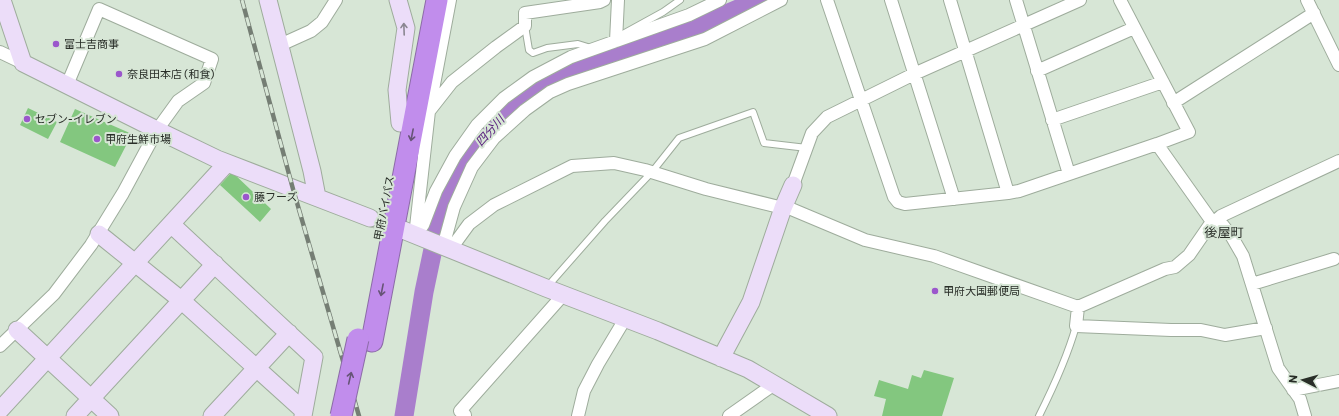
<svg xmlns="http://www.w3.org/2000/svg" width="1339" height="416" font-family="Commissioner,'Noto Sans JP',sans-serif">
<rect width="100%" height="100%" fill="#d7e6d6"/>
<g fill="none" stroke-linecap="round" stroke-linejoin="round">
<!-- river -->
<path stroke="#a97ecc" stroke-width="19" d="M404,416L424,292L436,235L450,194L468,155L490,129L517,102L552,80L597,63L648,46L684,32L759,0"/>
</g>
<!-- building -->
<path fill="#83c77f" d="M28,108L57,122L48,139L20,125Z
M75,109L132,134L115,167L60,142Z
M232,172L271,209L260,222L220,185Z
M924,370L954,378L942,416H882L886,399L874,396L879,380L908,389L912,375L921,378Z"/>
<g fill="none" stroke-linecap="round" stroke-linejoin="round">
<!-- secondary-tunnel -->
<path stroke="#b4c1b3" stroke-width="17" stroke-dasharray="17 8" stroke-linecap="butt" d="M370,218L403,230"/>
<!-- lane casing -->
<g stroke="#9eac9c" stroke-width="8">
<path id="lane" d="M525,26L529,50L533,53L547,48L578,44L591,48
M623,34L663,12L680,0
M547,287L605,221L652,172L679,138L753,112L764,143L807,148
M1039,416C1054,386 1067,358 1076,326"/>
</g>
<!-- street casing -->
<g stroke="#9eac9c" stroke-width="14">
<path id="street" d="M827,0L894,197L898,202L905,204L1008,193L1019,191L1157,144L1189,132L1120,0
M891,0L954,199
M950,0L1008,193
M1016,0L1069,174
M1307,0L1339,65
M616,41L618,0
M280,45L311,31L322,22L336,0
M0,52L23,63
M1037,71L1134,28
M1173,103L1314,13
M430,110L452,82L496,47L525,26V13L600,2L604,0
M1052,120L1163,82
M1157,144L1213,223
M793,185L812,133L827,117L914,74L1080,0
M784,206L865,240L934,256L1078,307L1165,269L1175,267L1189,255L1209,226L1221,216L1339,161
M1218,219L1232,237L1243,256L1278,368L1300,399L1305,416
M416,227L423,225L436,191L455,156L477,125L504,98L533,77L571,57L689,15L720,0
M414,232L416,227L429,111L450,0
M443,247L454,207L472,167L494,138L525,110L550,92L568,84L705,39L781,0
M450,250L469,224L494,205L572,166L614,163L645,170L706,189L783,208
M1252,284L1334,259
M1078,307L1076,326L1171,330H1201L1225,335L1266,328
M0,346L54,294L91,245L123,193L157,130L178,101L204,83L212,59L99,9L67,85
M1293,390L1339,381
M464,416L465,415L460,411L563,295
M578,416L584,391L598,364L625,319
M729,416L773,385"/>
</g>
<!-- secondary casing -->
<g stroke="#9eac9c" stroke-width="19">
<path id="secondary" d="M2,0L23,63L157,130L217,159L370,218
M268,0L312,171L317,197
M398,0L406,28L397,90L400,123
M171,224L314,357L303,416
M403,230L546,288L658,331L748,369L828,416
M99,234L181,300L304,411
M17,330L110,416
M721,358L751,302L783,208L793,185
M0,410L227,163
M75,416L215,264
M212,416L289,333"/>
</g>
<!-- highway casing -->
<g stroke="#8c6ca7" stroke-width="23">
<path id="highway" d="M372,341L437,0"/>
</g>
<!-- lane -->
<use href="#lane" stroke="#fff" stroke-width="6"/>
<!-- street -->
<use href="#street" stroke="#fff" stroke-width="12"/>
<!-- secondary -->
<use href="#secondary" stroke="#ecddf9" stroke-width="17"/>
<!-- highway -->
<use href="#highway" stroke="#c18dec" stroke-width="21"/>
<!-- rail casing -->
<g stroke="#757e74" stroke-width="4.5">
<path id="rail" d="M242,0L293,189L359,416"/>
</g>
<!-- rail -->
<use href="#rail" stroke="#d7e6d6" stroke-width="3" stroke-dasharray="9" stroke-linecap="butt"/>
<!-- highway-bridge casing -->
<g stroke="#8c6ca7" stroke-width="23" stroke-linecap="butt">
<path id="highway-bridge" d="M341,416L358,339"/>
</g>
<!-- highway-bridge -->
<use href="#highway-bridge" stroke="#c18dec" stroke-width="21"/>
</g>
<!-- one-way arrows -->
<defs><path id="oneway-shaft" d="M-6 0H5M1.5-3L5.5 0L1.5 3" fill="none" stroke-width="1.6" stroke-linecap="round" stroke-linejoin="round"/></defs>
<use stroke="#8a8690" href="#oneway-shaft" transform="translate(404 29) rotate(-92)"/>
<g stroke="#665476">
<use href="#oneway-shaft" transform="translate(412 135) rotate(101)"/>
<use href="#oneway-shaft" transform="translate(382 290) rotate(101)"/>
<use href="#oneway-shaft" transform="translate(350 378) rotate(-77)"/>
</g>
<!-- markers -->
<g fill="#9b57cc" stroke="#d7e6d6" stroke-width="1.5">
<circle cx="56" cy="44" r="4"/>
<circle cx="119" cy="74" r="4"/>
<circle cx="27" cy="119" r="4"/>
<circle cx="97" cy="139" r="4"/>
<circle cx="246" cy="197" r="4"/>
<circle cx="935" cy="291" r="4"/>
</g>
<g text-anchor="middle" stroke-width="4" stroke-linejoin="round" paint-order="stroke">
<!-- poi labels -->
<g font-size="11" fill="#292e28" stroke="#d7e6d6" text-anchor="start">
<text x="64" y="48">富士吉商事</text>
<text x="127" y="78">奈良田本店 (和食)</text>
<text x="35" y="123">セブン-イレブン</text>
<text x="105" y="143">甲府生鮮市場</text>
<text x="254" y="201">藤フーズ</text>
<text x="943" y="295">甲府大国郵便局</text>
</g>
<!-- street labels -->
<g font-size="11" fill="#292e28" stroke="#d7e6d6">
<text transform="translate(384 208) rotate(-79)" y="4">甲府バイパス</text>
</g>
<!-- water labels -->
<g font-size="12" font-style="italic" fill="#5a217f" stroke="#d7e6d6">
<text transform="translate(490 131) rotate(-48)" y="4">四分川</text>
</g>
<!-- quarter labels -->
<g font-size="13" fill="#292e28" stroke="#d7e6d6">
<text x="1224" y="237">後屋町</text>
</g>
</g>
<!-- north arrow -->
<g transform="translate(1303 380) rotate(276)" stroke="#d7e6d6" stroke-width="3" paint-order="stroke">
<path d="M0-3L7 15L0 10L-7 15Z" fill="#292e28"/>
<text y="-6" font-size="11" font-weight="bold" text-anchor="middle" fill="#292e28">N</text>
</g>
</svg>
